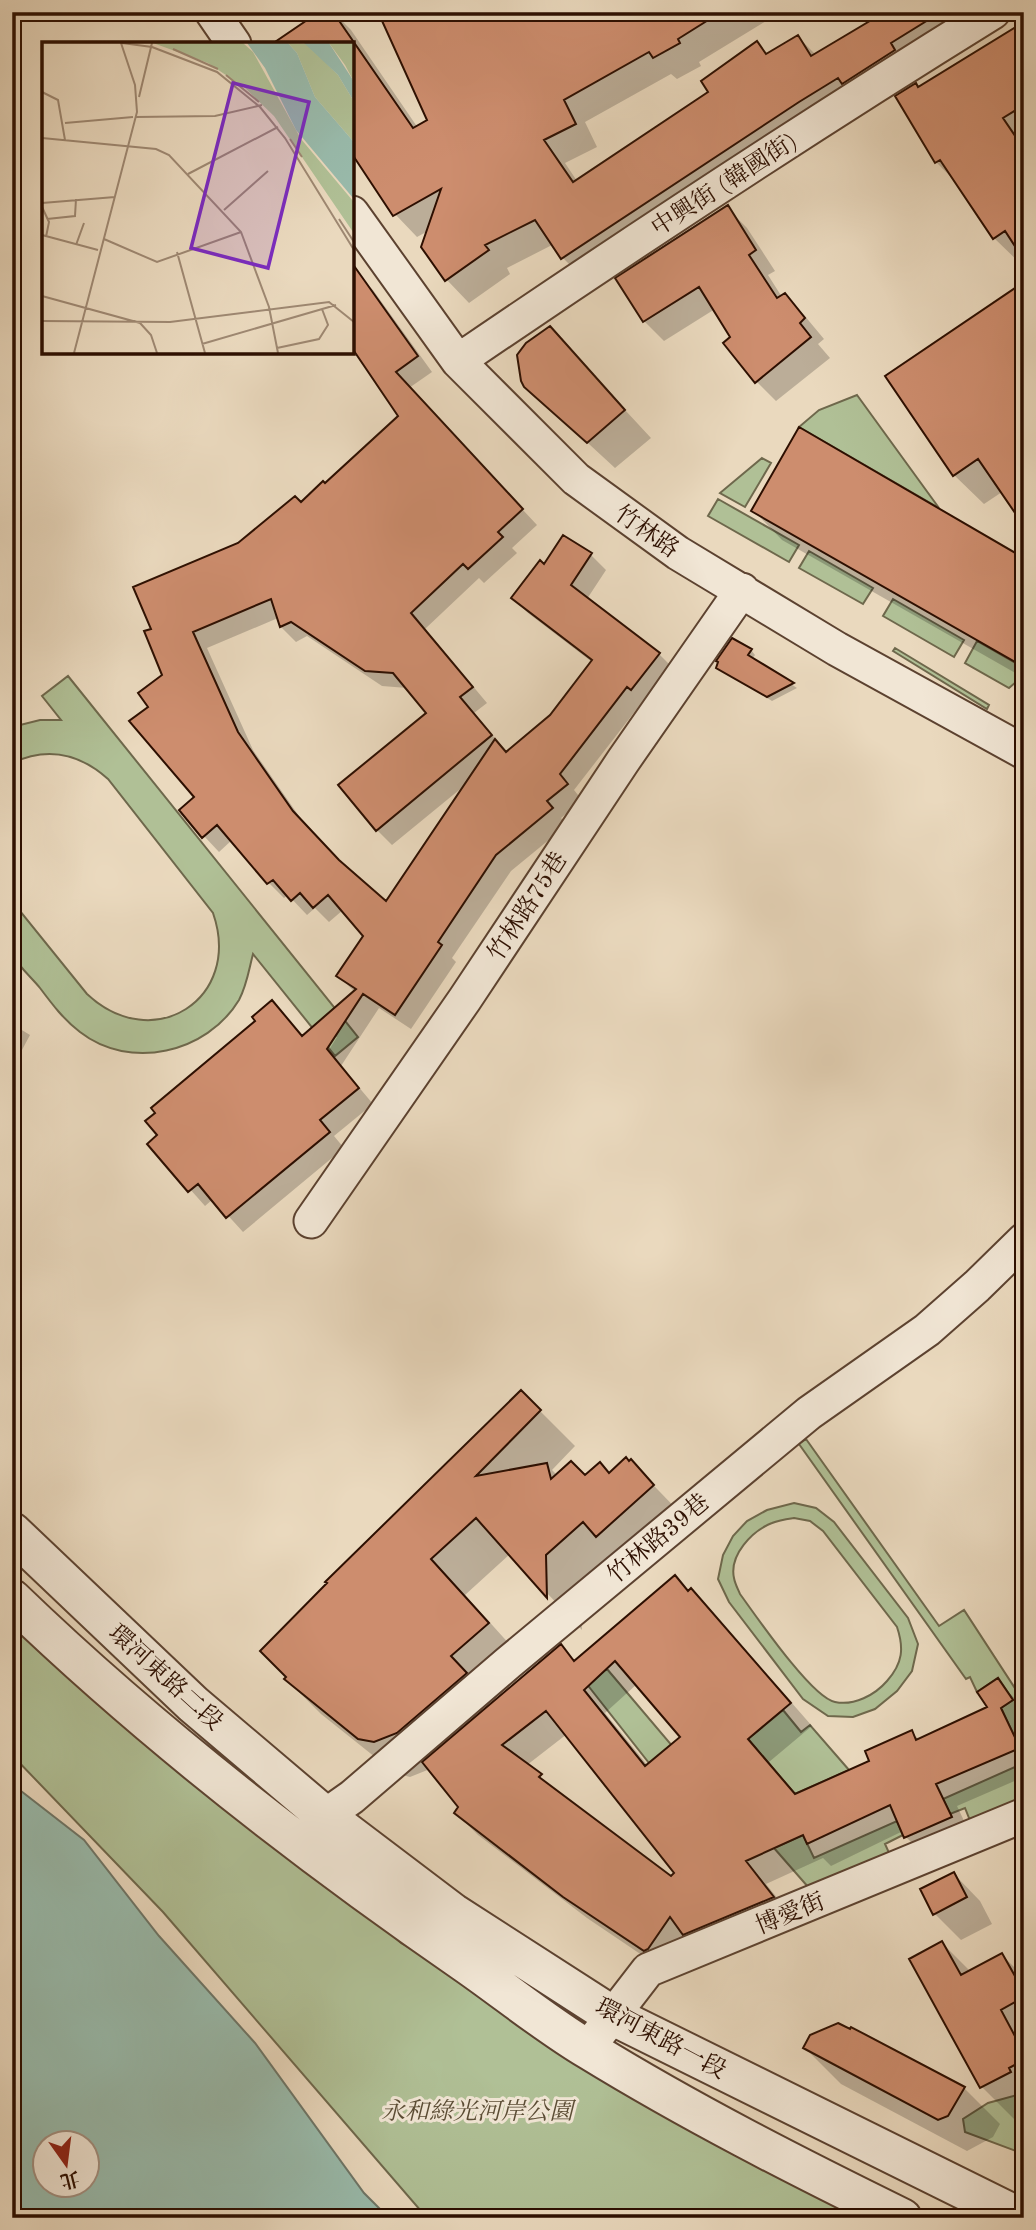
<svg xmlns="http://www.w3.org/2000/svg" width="1036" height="2230" font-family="'Old Standard TT','Noto Serif TC',serif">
<rect width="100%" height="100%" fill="#ead9be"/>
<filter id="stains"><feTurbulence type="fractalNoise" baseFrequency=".00286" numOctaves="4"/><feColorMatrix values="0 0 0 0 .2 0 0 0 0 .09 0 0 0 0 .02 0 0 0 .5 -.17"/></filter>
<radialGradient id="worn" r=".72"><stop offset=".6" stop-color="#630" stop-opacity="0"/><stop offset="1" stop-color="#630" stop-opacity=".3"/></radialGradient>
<!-- green -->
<path fill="#b0c096" stroke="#6e684c" stroke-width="2" fill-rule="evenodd" d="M857,395L939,508L799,427L819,410Z
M762,458L771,463L745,507L720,493Z
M718,499L799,545L789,562L708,516Z
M809,551L873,588L863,604L799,568Z
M893,599L964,640L954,657L883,616Z
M977,641L1021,666L1024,662V675L1009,688L965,663Z
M895,648L989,705L987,709L893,651Z
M68,676L358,1037L335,1056L253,954C249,969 247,985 239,1000C207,1053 130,1071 80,1032C64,1020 52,1004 40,988C32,978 18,966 13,955C9,945 12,913 12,901L87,994C153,1056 243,999 213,913L108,779C79,753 48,746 12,763V727L40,720H61L42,696Z
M806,1439L939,1626L964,1610L1024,1702V1757L1001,1708L1013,1700L998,1678L977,1692L970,1677L966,1679L799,1444Z
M794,1503L816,1508L834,1522L908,1618L918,1644L912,1671L897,1691L875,1709L853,1717L828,1716L803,1699L729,1602L718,1579L723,1555L733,1536L747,1521L767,1510ZM794,1518L810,1521L823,1531L897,1627C904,1648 903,1663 887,1681C875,1695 854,1706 835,1702C812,1698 756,1616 740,1594C738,1589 735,1584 734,1578C729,1555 752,1531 772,1523C779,1520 787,1519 794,1518Z
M12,1586L401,1943L869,2212L885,2218H427L163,1912L12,1755Z
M607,1669L685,1761L649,1763L586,1683Z
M783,1710L801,1732L810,1725L849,1770L795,1794L748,1739Z
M1024,1763V1800L971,1823L965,1808L950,1814L943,1799Z
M897,1821L903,1835L885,1844L890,1855L809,1888L774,1848L803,1835L814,1858Z
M1024,2093V2154L965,2132L963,2119L988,2103Z"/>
<!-- water -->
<path fill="#99bbac" stroke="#6e7668" stroke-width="2" fill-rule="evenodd" d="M12,1784L84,1840L159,1936L255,2043L364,2193L389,2218H12ZM46,2142H88V2184H46Z"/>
<!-- shadow -->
<path fill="#0003" fill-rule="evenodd" d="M333,12L351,30L418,128L429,121L380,12H781L699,62L701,66L677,79L671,74L585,122L597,147L565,163L577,181L711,93L757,43L769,55L798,37L816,55L878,18L874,12H1018L1006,18L585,280L563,258L554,244L507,268L510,274L469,303L447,280L423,247L428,231L417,237L395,214L352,150V44Z
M1024,23V267L994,238L958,184L936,162L919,89Z
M727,208L747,228L775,271L768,275L782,297L784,295L804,315L824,339L818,344L830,358L776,401L757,382L715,309L664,341L644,321Z
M352,271L373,290L432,372L409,388L537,525L512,548L517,553L484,583L479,578L425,629L487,703L474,713L507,753L552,716L592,662L528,613L513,598L544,566L563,537L591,555L606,570L587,599L659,654L674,669L647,704L643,701L574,790L582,800L561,818L567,825L511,871L452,958L456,962L411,1029L379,1008L341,1066L373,1104L334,1136L344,1148L243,1232L213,1199L205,1206L150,1144L271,1002L303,1037L355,992L338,976L365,936L343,910L329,922L315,908L307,915L288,895L284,898L269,883L232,840L219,852L204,836L196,798L151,708L164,676L153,630L239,545L325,486L400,416L352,344ZM278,618L281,627L296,642L307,636L382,686L407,688L428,713L377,830L392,845L464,786L386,904L344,866L308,829L253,750L207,648ZM333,1037H337L324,1058L321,1056Z
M1024,285L1002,492L984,504L954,475Z
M549,328L651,438L615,468L526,386Z
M753,510L1024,558V678L782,540Z
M751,650L755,655L752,659L797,688L772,701L718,667Z
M12,1024L30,1035L15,1063L12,1062Z
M521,1392L575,1446L552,1470L558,1476L585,1477L610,1475L631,1462L688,1521L580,1591L582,1630L510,1554L465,1595L523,1659L485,1692L495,1703L561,1647L575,1662L675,1578L713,1613L812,1726L769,1762L797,1795L872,1761L911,1732L920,1740L990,1708L997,1680L1024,1708V1777L957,1806L973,1840L928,1859L906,1837L903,1831L831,1866L823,1858L766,1884L795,1920L667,1972L587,1918L478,1835L456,1813L460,1807L430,1769L410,1777L395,1773L321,1714L286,1679ZM637,1684L682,1737L648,1766L605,1713ZM567,1734L676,1873L671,1878L559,1794L527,1765Z
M954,1874L980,1901L992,1924L961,1940L935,1914Z
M942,1943L971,1972L1002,1955L1024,1977V2125L1021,2126L982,2087Z
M851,2032L964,2088L1000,2124L993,2137L967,2151L841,2084L805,2048Z"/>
<!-- building -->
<path fill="#cd8d6e" stroke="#2d0f01" stroke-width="2" fill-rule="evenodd" d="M319,12H333L413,128L427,120L378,12H721L678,39L680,43L653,58L649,52L564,100L576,124L544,140L573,182L708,92L701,81L757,41L766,54L798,35L811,56L885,12H941L891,43L895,50L842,84L838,78L799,102L561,259L535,220L485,245L489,250L445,281L421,247L441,189L393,216L352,154V44H272Z
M1024,22V105L1003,118L1024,149V260L1005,231L993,239L940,160L935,163L895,96L916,83L918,87Z
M728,205L756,250L749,255L777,298L785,293L805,318L800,323L811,337L755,383L723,343L730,337L699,287L643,322L615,278Z
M352,263L418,356L396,372L523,509L498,532L503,537L468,569L463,564L411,613L473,687L460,697L492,735L376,831L338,785L426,713L393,673L365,671L291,622L280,627L271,599L193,632L238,732L293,811L339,860L386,901L495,739L506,752L550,715L592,660L511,598L540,560L544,564L563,535L592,553L571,585L660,653L631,690L627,687L560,774L568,784L547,801L553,808L496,855L438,942L442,945L395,1015L363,994L327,1049L359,1088L320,1120L330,1132L226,1218L198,1184L188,1192L147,1144L157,1135L145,1121L155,1113L151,1108L255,1021L252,1017L272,1000L302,1036L356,989L336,976L363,936L328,895L313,908L300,893L291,901L273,880L267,884L217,825L202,838L179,810L194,797L129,721L148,707L138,693L162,675L144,631L151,629L133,587L238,543L295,496L301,502L323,481L325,483L398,416L352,348Z
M1024,282V526L978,459L953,476L885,376Z
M550,326L625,410L587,443L524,387L521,381L517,355L526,343Z
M799,427L1024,558V667L751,511Z
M732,638L752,649L748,655L794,683L767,697L716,668L718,662L716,661Z
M521,1390L541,1410L476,1476L547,1463L551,1479L571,1461L585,1475L600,1462L609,1473L626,1457L629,1461L631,1459L654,1485L596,1537L583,1522L546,1555L547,1598L476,1518L431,1559L489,1623L451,1656L467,1673L397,1733L374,1742L358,1739L284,1679L286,1677L260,1651L327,1583L325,1582Z
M675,1575L688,1591L691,1588L791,1703L748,1739L795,1794L869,1761L865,1751L912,1730L916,1740L987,1707L977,1692L998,1678L1013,1700L1001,1708L1020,1748L936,1784L952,1817L904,1838L890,1805L807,1844L803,1835L746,1861L774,1897L683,1935L670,1917L648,1949L644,1951L563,1897L454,1813L458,1807L422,1762L561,1644L574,1661ZM615,1661L680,1737L645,1766L584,1690ZM546,1711L674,1873L671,1876L539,1777L542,1774L502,1745Z
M954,1872L967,1897L933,1915L920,1889Z
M942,1941L961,1975L1002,1953L1024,1992V1997L1001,2010L1024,2053V2060L1009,2068L1011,2072L980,2088L909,1959Z
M838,2023L850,2029L851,2027L965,2087L948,2116L938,2120L803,2048L810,2035Z"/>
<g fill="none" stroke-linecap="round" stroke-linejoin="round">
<!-- minor casing -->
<g stroke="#5c4230" stroke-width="37">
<path id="minor" d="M212,12L234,44
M352,213L458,361L576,479L678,553L837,649L1024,752
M458,361C634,241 812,124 993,12
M311,1221L465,999L623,761L742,590
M309,1836L325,1816L352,1797L508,1663L809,1413L927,1330L977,1286L1024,1240
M587,2049L648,1970L1024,1815"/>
</g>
<!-- tertiary casing -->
<g stroke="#5c4230" stroke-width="42">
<path id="tertiary" d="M12,1532L193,1704L325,1816L453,1913L613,2016L1021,2218
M12,1599C153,1735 307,1854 468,1965C508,1993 547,2025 589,2050C690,2112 796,2166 902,2218"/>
</g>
<!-- minor -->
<use href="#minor" stroke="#f1e6d5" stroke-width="33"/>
<!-- tertiary -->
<use href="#tertiary" stroke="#f1e6d5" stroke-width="38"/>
</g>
<g text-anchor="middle" stroke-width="6" stroke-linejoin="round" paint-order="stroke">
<!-- street labels -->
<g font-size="24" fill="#2d0f01" stroke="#f1e6d5">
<text transform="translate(724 184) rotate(-33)" y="8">中興街 (韓國街)</text>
<text transform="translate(647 531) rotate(35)" y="8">竹林路</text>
<text transform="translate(527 906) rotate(-57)" y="8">竹林路75巷</text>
<text transform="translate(658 1538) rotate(-40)" y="8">竹林路39巷</text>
<text transform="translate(166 1677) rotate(42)" y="8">環河東路二段</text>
<text transform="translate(790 1913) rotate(-22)" y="8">博愛街</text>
<text transform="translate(661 2038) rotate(28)" y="8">環河東路一段</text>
</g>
<!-- park labels -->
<g font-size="24" font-style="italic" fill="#5b4d35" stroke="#f1e6d5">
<text x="477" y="2119">永和綠光河岸公園</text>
</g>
</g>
<!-- overview -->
<g transform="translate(42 42)">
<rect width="312" height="312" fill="#ead9be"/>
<path d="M111,1H201L211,10L259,97L311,159V190L232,74L203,46L166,21ZM246,1L265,2L296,33L311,58V99L273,55L255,11ZM287,1H311V38L303,23Z" fill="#b0c096"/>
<path d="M205,1H246L255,11L273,55L311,99V156L254,88L223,26ZM262,1H287L311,38V58L296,33Z" fill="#99bbac"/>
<path fill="none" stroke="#9e8872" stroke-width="2" d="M80,1L110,5M110,5L175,30L218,65L243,96L312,208M131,7L176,27M184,33L217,60M0,50L16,58L23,98M97,55L110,1M94,75L173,74L220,63M23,81L91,75M0,96L114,107L127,113L199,190L227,265L236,311M248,97L260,115M146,132L236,85M0,161L73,155M0,165L7,180L4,195M182,168L226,129M5,177L33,174L34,157M297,177L312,200M0,193L56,208M62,197L115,220L199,190M34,203L42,181M135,210L163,311M0,254L98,281L109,293L115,311M0,279L128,280L287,260L312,280M160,302L294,263M235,306L277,297L286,283L280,267M32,311L95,70L93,43L79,1"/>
<path fill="#7b2cbf" fill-opacity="0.15" stroke="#7b2cbf" stroke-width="3.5" d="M191,41L267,60L226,226L149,206Z"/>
<rect width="312" height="312" fill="none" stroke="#2d0f01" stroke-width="3.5"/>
</g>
<!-- margin -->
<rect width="1036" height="2230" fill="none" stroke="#ead9be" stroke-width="42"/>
<rect x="14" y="14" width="1008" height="2202" fill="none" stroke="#2d0f01" stroke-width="3.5"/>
<rect x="21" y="21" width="994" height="2188" fill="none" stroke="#2d0f01" stroke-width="2"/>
<!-- north arrow -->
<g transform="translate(66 2164) rotate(166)"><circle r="33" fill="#f1e6d5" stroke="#a39080" stroke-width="2"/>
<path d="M0-5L12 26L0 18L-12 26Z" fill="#8f2418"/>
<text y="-10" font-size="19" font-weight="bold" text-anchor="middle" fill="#2d0f01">北</text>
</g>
<rect width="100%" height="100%" filter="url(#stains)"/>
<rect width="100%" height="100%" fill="url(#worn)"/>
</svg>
